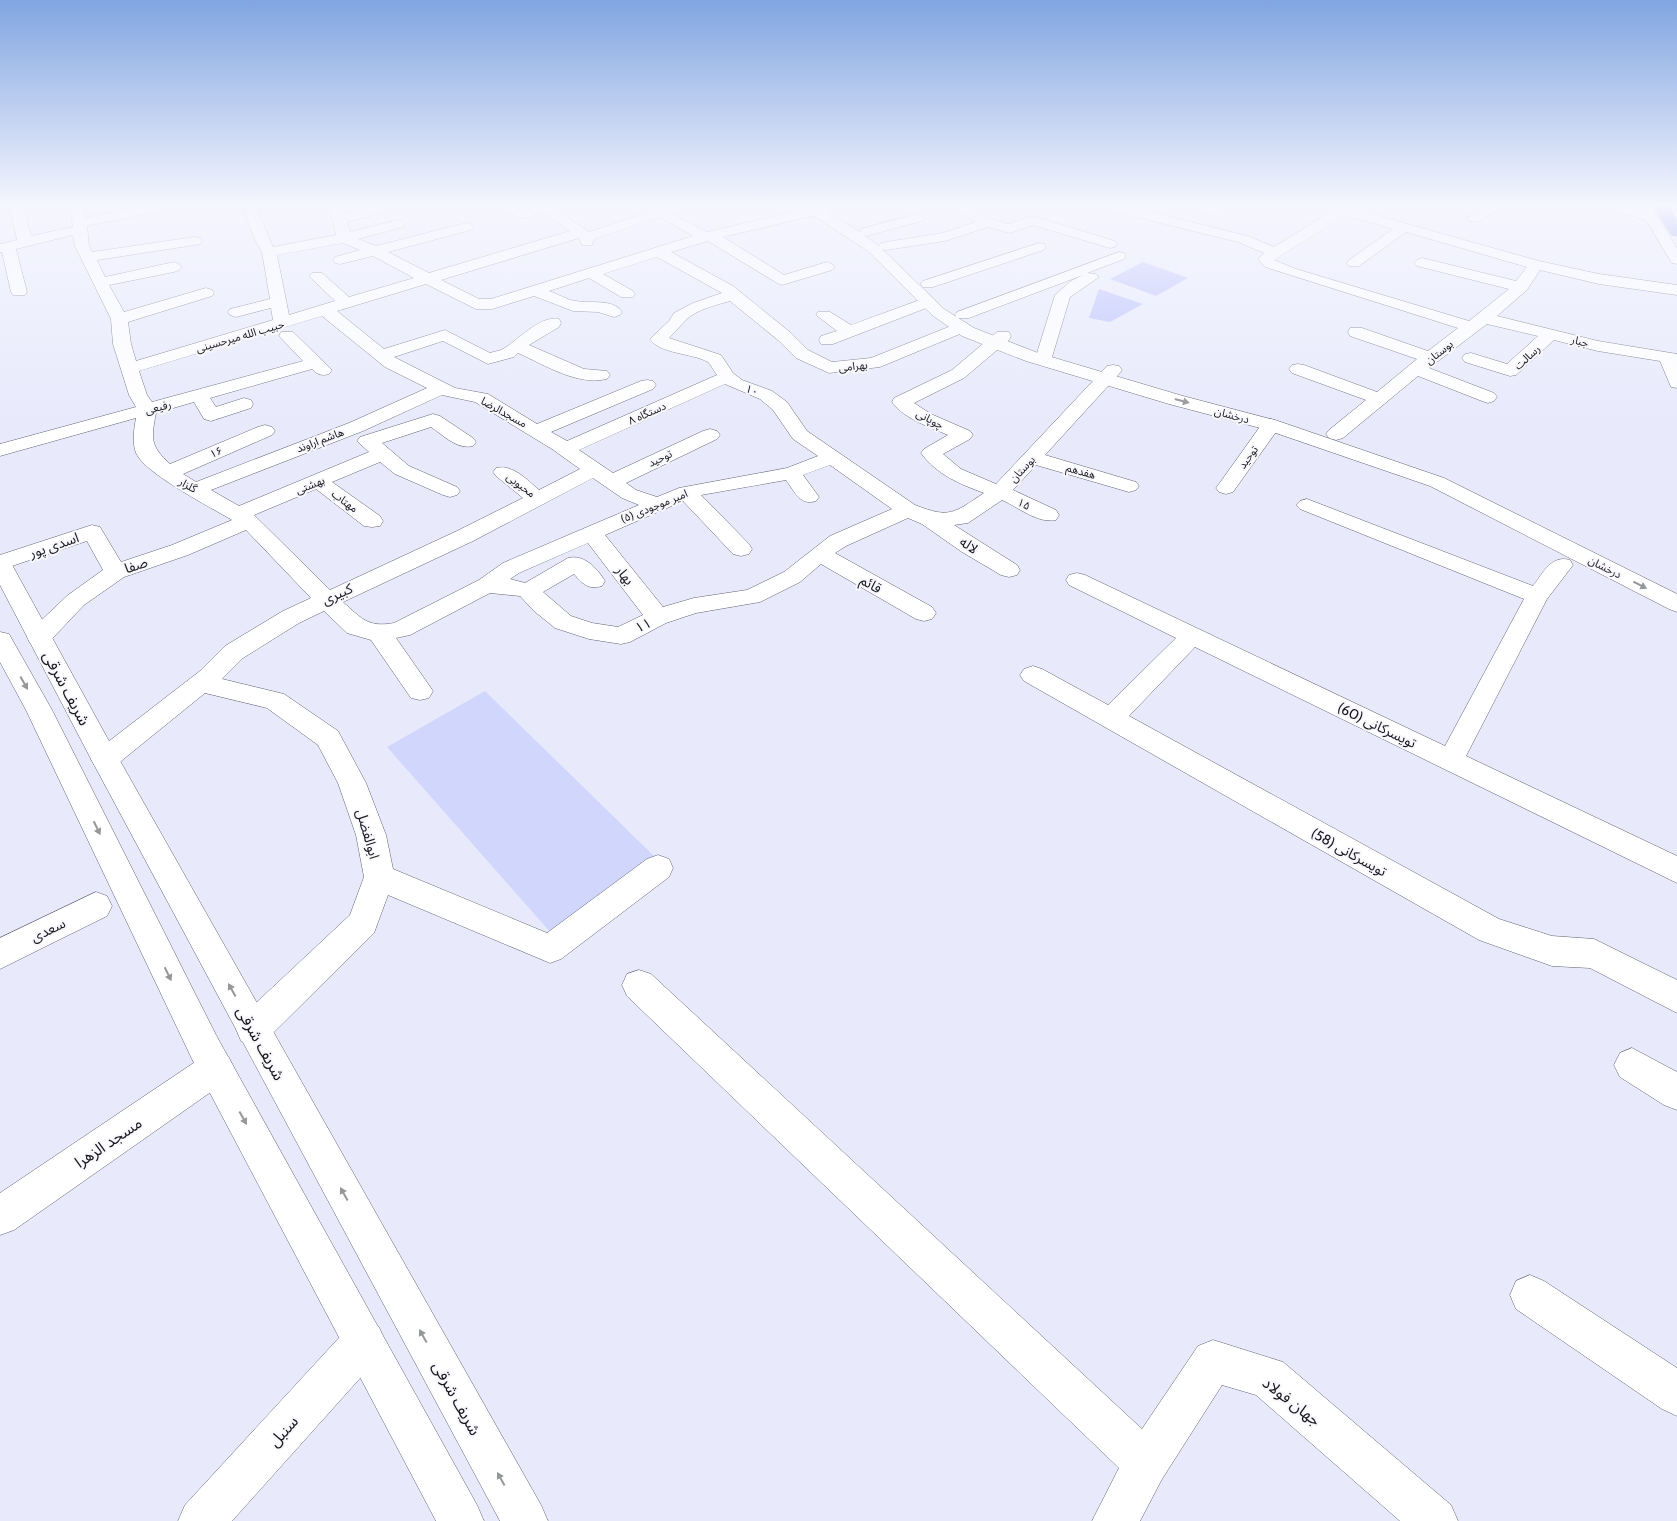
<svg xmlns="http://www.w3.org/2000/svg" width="1677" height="1521" font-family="Cabin,'Noto Sans Arabic',sans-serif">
<rect width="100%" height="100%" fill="#e8eafc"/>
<!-- green -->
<path fill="#d1d6fd" d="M485,691L655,857L551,933L387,747Z"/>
<!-- building -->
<path fill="#b8bffb" d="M1143,262L1188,278L1156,296L1110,279Z
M1099,289L1143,304L1110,322L1089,318Z"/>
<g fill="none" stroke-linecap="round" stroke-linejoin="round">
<!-- street casing -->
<g stroke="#606271" stroke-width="1">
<path id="street" d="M12,205H22L24,208L31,236L73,227L70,205H84L85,218L148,205H178L171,209L87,226L89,246L92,252L195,237L200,238L202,241L200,244L195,245L97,260L105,277L174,262L179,264L182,267L179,270L174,272L109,285L124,312L206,288L212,290L214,293L212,296L128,322L131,344L136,361L273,320L271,308L236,317L230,315L228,312L230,309L270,299L262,252L255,240L244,211L249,205H265L258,212L273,247L336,235L333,220L327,205H339L344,214L379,205H404L402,208L347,222L350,232L398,220L403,221L405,224L403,227L358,239L376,246L466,223L471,224L473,227L471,230L388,252L429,273L570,231L544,213L523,218L489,208L487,205H509L524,210L542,205H568L566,208L557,210L589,232L661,208L707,232L822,205L829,206L831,209L829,212L723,237L784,275L827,262L832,264L835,267L832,270L782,285L777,283L708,241L671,252L733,286L791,333L808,350L832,362L871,358L961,322L967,323L969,327L967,331L880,367L829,373L796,358L779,341L730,301C716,305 695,310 686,320C680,326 675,332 669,338L721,355L733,373L742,380L772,391L787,402L807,431L915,505C950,519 954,513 984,493C960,484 937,475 921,453L924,449L948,435C930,427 904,419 892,402L894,398L952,370L997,332H1009L1011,336L1009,340L964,378L914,403L931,414L970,431L973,435L970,439L943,454L961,469L996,484L1107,366L1113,365L1119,366L1122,370L1119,374L1045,455L1136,482L1139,486L1136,490L1129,492L1036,465L1013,490L1056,510L1059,515L1056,520C1038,524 1018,507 1002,500L968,523L954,525L1017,565L1020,570L1017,575L1009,577L1001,575L962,552L922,524L908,518L846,546L835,553L932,607L936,613L932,619L924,621L916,619L821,564L800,582L760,602L696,613L666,623L630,642L621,644L589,639L555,628L534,611L520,596L490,593L410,635L396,638L433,691L429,698L420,700L411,698L371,640L347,633L324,611L299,623L243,658L222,679L284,694L338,731L366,783L386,835L393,869L547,933L647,859L658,855L669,859L673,868L669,877L561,959L550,963L388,895L374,933L265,1041L253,1045L241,1041L236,1029L241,1017L350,915L364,877L356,835L338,783L318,745L267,708L205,693L115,766L105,770L95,766L91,759L95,752L200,671L225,646L283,611L311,598L246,530L188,555L124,577L84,605L48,643L39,645L30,643L27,637L30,631L68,595L103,570L87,541L0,570V555L92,525L100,527L121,562L172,545L232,520C212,508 144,473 136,453C132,443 134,429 136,418L0,456V444L136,407L129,395L113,344L111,319L75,246L73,235L16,249L27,292L25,295H13L11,292L2,252H0V244L17,240L10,208ZM660,217L693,236L491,299H479L441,280L579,238L582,245H592L594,239ZM343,243L360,250L335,257L333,260L335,263L340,264L373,256L414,278L349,297L322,273H312L309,276L312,279L335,301L289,315L277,255ZM657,257L722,293L693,303L674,313L669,321L650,339C660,354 692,353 708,362C711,365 714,371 717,375L567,441L551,432L653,389L656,385L653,381L647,380L641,381L537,424L488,394L455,388L394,357L443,341L488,364L514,357L518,353C545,365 577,386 607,379L610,375L607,371L584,369L529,345L559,327L561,323L559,319C539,315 517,342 501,350C498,351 493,352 490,353L445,330L384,349L337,311L426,284L476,309H492L534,296L573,311L598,312L614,317L620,315L622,312C613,298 590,304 576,301C567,300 558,294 549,291L589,278L621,297H633L635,294L633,291L603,274ZM322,316L385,367L427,388L349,423L196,482L183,474L272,435L275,431L272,427L265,425L258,427L170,464C150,446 151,438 156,413L194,402L204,419L211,421L251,408L253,404L251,400L244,398L216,407L210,398L312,369C318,375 322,376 329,374L332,370L293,332H281L279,336L303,361L152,402L147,395L139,371ZM725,384L760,399L773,410L793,439L818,456L787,468L679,488L657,497L636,490L626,483L717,439L720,435L717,431L710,429L703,431L613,473L579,450ZM442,395L475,402L552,449L580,469L539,490C527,480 513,464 496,468L493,472L496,476L523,498L457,531L330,590L254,515L316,489L364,526L372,527L380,526L383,521L380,516L332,482L380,462L395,474L443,495L450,497L457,495L460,491L457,487L409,466L382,443L431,427C443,435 457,450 473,446L476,442L473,438L440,416L433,414L360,437L357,441L369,452L239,506L211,490L363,431ZM830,465L892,509L830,536L784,572L747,590L694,598L663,607L605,535L683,501L733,554L741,556L749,554L752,549L749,544L701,495L786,480C795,492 800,506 816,501L819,497L803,475ZM593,478L622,498L639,505L503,563L479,580L394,623C368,628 361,618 343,602L473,541ZM588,543L643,615L618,627L592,623L571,616L543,592L574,574C583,584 588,590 602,586L605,581C597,568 584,554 568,558L525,583L510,579L519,573Z
M698,205H712L713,206L706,210L701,209Z
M1097,205H1122L1248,236L1274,247L1332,211L1320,208L1318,205H1358L1354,209L1539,261L1599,274L1677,285V295L1599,284L1540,270L1527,290L1497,316L1598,341L1677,354V388L1671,387L1660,361L1598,351L1554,340L1516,375L1510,376L1465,362L1462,358L1465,354L1471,353L1507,364L1538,336L1487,324L1429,368L1494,393L1497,397L1494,401L1488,403L1482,401L1418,376L1343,438L1336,440L1329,438L1326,434L1329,430L1366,400L1292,373L1289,369L1292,365L1298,364L1304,365L1377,392L1417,359L1350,336L1348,332L1350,328H1362L1428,351L1458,328L1265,267L1258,259L1264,253L1238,242L1099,208ZM1345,215L1393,229L1349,260L1346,263L1349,266H1359L1406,232L1527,267L1516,281L1422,258L1417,260L1414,263L1417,266L1509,289L1469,321L1296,269L1274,260Z
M1184,205C1197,205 1219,203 1228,214L1221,218L1186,208Z
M1487,205H1505L1479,221H1469L1467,218Z
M1599,205H1623L1655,214L1657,217L1650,221L1601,208Z
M965,206L993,220L1009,224L1032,216L1115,241L1117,244L1115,247L1110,248L1033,225L1010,233L988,227L945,241L886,250L881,249L879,246L881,243L886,242L943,233L976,222L958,210L960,207Z
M917,214L924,218L922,221L866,236L861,235L859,232L861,229Z
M1039,243L1044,244L1046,247L1044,250L933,287H923L920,284L923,281Z
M1119,252L1124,253L1126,256L1124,259L1087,273L1096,274L1099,277L1070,297L1052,357L1046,358L1040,357L1037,353L1055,295L1071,281L1083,275L969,318H957L955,315L957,312Z
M928,297L934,299L936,302L934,305L833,344H821L819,340L821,336L837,331L816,315L818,312H830L851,325Z
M1271,419L1278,421L1281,425L1233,492L1226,494L1219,492L1216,488L1219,484L1264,421Z
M1307,499L1533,586C1544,572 1551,555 1570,560L1573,565L1547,599L1466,756L1677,856V883L1195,647L1129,716L1499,919L1552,936L1594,939L1677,980V1013L1590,968L1552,966L1479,940L1024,681L1020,675L1024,669L1033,666L1042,669L1108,705L1176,638L1069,585L1066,580L1069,575L1077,573L1085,575L1445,746L1524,599L1300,509L1296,505L1300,501Z
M96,892L107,896L112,906L107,916L0,969V938Z
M639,970L651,974L1142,1429L1198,1346L1213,1340L1283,1362L1451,1505L1458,1521H1400L1256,1395L1222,1385L1162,1479L1140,1521H1092L1119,1468L627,996L622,985L627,974Z
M1632,1048L1677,1072V1110L1664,1105L1620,1077L1614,1065L1620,1053Z
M216,1051L228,1056L234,1068L228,1080L14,1230L0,1235V1193L204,1056Z
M1530,1275L1544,1281L1677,1368V1416L1662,1409L1516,1309L1510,1295L1516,1281Z
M364,1321L379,1327L385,1342L379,1357L232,1521H178L185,1505L349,1327Z"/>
</g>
<!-- secondary casing -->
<g stroke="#606271" stroke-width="1">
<path id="secondary" d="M797,205H814L849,225L878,245L944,309L974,328L1038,353L1183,396L1278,421L1444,478L1677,594V612L1669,609L1430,486L1264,429L1169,404L1026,361L962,336L932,315L868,251Z
M1637,205H1651L1677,248V264L1672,263L1670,260Z
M0,556L8,558L11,563L115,752L541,1505L548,1521H500L91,759L0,585Z
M0,632L9,634L52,710L216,1035L477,1505L484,1521H436L192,1059L26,710L0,662Z"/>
</g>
<!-- highway casing -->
<g stroke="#53579c" stroke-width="1">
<path id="highway" d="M1653,205H1667L1677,221V236L1672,235Z"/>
</g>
<!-- street -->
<use href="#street" fill="#fff" fill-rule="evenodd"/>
<!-- secondary -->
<use href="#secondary" fill="#fff" fill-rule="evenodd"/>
<!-- highway -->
<use href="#highway" fill="#7479e0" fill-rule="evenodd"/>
</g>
<!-- one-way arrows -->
<defs><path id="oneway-solid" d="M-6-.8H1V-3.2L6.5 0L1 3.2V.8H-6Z" transform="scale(1.25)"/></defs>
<g fill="#969799">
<use href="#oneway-solid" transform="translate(1182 401) rotate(15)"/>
<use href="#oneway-solid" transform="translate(1640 585) rotate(27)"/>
<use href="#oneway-solid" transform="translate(24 683) rotate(61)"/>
<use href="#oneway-solid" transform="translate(97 828) rotate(64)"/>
<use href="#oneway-solid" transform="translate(168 974) rotate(64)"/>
<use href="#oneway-solid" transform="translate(232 990) rotate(-119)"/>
<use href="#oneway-solid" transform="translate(243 1118) rotate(61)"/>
<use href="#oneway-solid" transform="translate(344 1194) rotate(-119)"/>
<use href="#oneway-solid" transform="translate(423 1336) rotate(-119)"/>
<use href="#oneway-solid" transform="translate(501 1479) rotate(-119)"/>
</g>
<!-- sky -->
<linearGradient id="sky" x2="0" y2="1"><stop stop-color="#81a5e1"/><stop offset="0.49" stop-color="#f5f6fe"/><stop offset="1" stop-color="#f5f6fe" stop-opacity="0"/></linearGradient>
<rect width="1677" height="418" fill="url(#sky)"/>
<g text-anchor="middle" stroke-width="4" stroke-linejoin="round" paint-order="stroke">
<!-- far-street labels -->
<g font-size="11" fill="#16171d" stroke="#f8f8fc">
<text transform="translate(240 336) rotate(-16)" y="4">حبیب الله میرحسینی</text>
<text transform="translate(1580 341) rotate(14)" y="4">جبار</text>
<text transform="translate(1439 352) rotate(-38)" y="4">بوستان</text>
<text transform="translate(1527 357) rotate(-42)" y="4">رسالت</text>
<text transform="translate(853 366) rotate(-6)" y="4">بهرامی</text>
<text transform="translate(752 390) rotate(20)" y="4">۱۰</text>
<text transform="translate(158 407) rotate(-15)" y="4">رفیعی</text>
<text transform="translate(504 412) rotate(29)" y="4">مسجدالرضا</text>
<text transform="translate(647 413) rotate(-24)" y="4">۸ دستگاه</text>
<text transform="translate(1232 415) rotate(15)" y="4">درخشان</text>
<text transform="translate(930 419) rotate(28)" y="4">چوپانی</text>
<text transform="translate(320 440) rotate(-21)" y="4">هاشم اراوند</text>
<text transform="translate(216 452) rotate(-23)" y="4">۱۶</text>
<text transform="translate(1248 457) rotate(-54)" y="4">توحید</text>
<text transform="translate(660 458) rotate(-25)" y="4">توحید</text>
<text transform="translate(1022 469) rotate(-47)" y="4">بوستان</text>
<text transform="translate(1081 471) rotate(16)" y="4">هفدهم</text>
<text transform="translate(188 485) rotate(29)" y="4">گلزار</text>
<text transform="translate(310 485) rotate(-22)" y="4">بهشتی</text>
<text transform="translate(521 485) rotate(37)" y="4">محبوبی</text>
<text transform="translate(345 501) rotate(37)" y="4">مهتاب</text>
<text transform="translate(1024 504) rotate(26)" y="4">۱۵</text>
<text transform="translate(654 506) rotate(-22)" y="4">امیر موجودی (۵)</text>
<text transform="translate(1605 567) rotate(27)" y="4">درخشان</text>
</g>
<!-- street labels -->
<g font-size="14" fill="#16171d" stroke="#f8f8fc">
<text transform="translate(54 545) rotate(-19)" y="5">اسدی پور</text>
<text transform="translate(969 545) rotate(34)" y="5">لاله</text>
<text transform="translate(136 565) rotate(-19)" y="5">صفا</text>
<text transform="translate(625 575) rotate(52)" y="5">بهار</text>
<text transform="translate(871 584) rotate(29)" y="5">قائم</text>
<text transform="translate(337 594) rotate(-25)" y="5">کبیری</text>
<text transform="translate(643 625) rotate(-26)" y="5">۱۱</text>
<text transform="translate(1377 725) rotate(26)" y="5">تویسرکانی (60)</text>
<text transform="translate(368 834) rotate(74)" y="5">ابوالفضل</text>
<text transform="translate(1349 852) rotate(29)" y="5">تویسرکانی (58)</text>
<text transform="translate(48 930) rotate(-26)" y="5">سعدی</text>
</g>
<!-- near-street labels -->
<g font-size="16" fill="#16171d" stroke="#f8f8fc">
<text transform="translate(67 688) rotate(62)" y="6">شریف شرقی</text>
<text transform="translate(261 1043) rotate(61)" y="6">شریف شرقی</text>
<text transform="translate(108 1142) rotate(-34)" y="6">مسجد الزهرا</text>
<text transform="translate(457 1398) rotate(61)" y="6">شریف شرقی</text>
<text transform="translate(1292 1401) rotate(38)" y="6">جهان فولاد</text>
<text transform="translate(283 1431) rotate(-48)" y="6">سنبل</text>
</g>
</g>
</svg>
